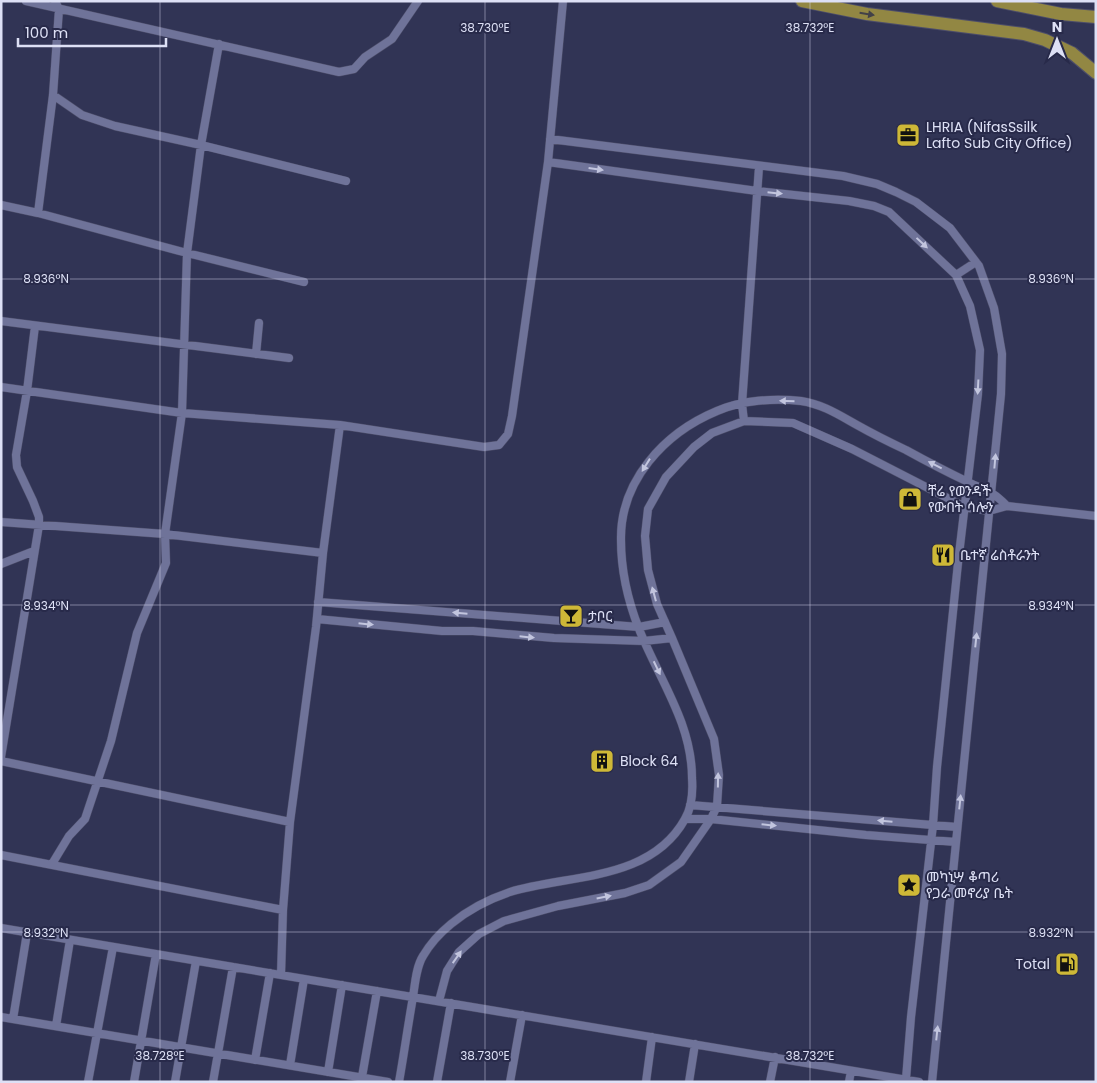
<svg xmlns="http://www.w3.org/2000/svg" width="1097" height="1083" font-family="Poppins,'Noto Sans Ethiopic',sans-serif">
<rect width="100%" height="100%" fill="#313455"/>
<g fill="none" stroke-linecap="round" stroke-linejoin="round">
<!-- street casing -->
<g stroke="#4d4e6a" stroke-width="9">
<path id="street" d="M26,1L339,72L354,69L365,57L392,39L418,1
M53,95L82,115L115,126L201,145L346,181
M550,139L843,176L877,184L896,192L916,202L950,228L979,266L994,308L1002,354L1001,394L932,1082
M548,162L757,191L849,201L874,206L889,212L956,275L970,306L980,350L978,394L958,563L937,767L933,825L911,1017L906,1079
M1,205L38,213L187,253L304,282
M38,213L53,95L59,9L55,1
M956,275L976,262
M1,321L289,358
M256,354L259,323
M1,387L182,413L340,425L484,447L499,445L508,434L512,416L548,162L563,1
M744,421L742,404L759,167
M1,522L165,534L323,553
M1,564L34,551
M318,602L639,627L665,622
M317,619L442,631H473L554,638L644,641L672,638
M1,757L39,525V517L33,501L17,467L16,455L27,391L35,326
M1,761L290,822
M690,805L957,827
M685,819H711L866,835L956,842
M1,855L283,910
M52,864L69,836L85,819L111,741L137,633L166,563L165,534L182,413L187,253L201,145L219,44
M1,928L919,1082
M281,975L283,910L290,822L316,627L323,553L340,425
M439,1001L447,971L459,952L479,934L504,921L558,906L625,893L649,885L681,862L711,819L717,806L719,775L714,739L672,638L657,604L648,570L645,536L648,509L666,477L694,447L712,433L744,421L793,423L852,449L965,507L989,511L1007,506L1096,516
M1,1017L388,1082
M13,1019L27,933
M56,1026L70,940
M255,1060L270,973
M290,1065L304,979
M328,1072L342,985
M362,1077L377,991
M88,1082L113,947
M134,1082L156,954
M175,1082L196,961
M213,1082L233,967
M399,1082C404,1054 408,1025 413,997C415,984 416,967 423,956C430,944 440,933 451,924C468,910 489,899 510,892C568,874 650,882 685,819C692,807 693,792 692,778C692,723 659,679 639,629C628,601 621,571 621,540C620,481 664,433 717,411C742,400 774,398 801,401C822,404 839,415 857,425C873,434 889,442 906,450C926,461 945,471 966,481C974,486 985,488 993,494C998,497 1003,502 1007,506
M437,1082L451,1003
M510,1082L522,1015
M646,1082L652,1037
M689,1082L695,1044
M770,1082L775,1057
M849,1082L851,1071"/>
</g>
<!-- primary casing -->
<g stroke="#4d4e6a" stroke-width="14">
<path id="primary" d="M802,1L867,14L1024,34L1045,40L1072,53L1096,73
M997,1L1061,14L1096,17"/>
</g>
<!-- street -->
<use href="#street" stroke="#6f7399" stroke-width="8"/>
<!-- primary -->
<use href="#primary" stroke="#928743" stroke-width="12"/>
</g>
<!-- one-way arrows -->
<defs><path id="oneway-solid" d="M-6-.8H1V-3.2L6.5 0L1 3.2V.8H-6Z" transform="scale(1.25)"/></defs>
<use fill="#424148" href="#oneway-solid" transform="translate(867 14) rotate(9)"/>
<g fill="#c2c5de">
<use href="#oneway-solid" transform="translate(596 169) rotate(8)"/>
<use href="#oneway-solid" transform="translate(775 193) rotate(6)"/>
<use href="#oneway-solid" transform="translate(922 243) rotate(43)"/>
<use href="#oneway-solid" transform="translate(978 387) rotate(93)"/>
<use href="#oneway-solid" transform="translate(787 401) rotate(-179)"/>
<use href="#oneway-solid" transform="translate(995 461) rotate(-85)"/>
<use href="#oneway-solid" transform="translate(646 465) rotate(122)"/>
<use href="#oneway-solid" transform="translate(935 465) rotate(-153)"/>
<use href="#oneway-solid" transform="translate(654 594) rotate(-105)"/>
<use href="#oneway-solid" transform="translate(460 613) rotate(-175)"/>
<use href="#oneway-solid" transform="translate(366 624) rotate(6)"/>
<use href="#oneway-solid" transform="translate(527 637) rotate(6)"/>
<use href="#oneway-solid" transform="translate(976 640) rotate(-84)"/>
<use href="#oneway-solid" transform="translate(657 668) rotate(64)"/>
<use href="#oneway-solid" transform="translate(718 780) rotate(-89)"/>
<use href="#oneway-solid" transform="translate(960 802) rotate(-84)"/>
<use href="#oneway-solid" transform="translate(885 821) rotate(-175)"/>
<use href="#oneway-solid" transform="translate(769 825) rotate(6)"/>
<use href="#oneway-solid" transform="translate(604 897) rotate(-11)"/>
<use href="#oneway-solid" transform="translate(457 957) rotate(-55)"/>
<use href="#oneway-solid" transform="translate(937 1033) rotate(-84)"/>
</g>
<!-- ticks -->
<path fill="none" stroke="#dde0f5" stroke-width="1" stroke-opacity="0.45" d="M160,1V1082M485,1V1082M810,1V1082M1,279H1096M1,605H1096M1,932H1096"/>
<!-- icons -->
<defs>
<g id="office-square" transform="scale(1.25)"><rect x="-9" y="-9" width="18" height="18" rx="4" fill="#ceb837" stroke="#282a4a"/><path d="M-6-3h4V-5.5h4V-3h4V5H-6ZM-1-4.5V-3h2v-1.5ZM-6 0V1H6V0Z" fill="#111"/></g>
<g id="shop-square" transform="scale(1.25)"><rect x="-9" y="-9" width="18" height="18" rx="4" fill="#ceb837" stroke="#282a4a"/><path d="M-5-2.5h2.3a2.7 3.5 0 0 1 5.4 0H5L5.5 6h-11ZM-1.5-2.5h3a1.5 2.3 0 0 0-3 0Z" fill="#111"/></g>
<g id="restaurant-square" transform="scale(1.25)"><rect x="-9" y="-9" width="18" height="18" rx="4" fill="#ceb837" stroke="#282a4a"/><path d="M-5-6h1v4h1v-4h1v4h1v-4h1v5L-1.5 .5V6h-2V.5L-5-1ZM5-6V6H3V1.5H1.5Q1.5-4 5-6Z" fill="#111"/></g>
<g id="bar-square" transform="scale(1.25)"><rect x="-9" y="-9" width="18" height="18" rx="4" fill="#ceb837" stroke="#282a4a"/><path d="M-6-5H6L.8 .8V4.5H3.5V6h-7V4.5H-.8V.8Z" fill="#111"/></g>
<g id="building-square" transform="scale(1.25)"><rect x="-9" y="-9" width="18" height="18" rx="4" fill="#ceb837" stroke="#282a4a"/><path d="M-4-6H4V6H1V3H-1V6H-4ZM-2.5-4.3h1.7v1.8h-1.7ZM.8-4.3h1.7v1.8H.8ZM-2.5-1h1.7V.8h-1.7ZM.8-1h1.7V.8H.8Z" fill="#111"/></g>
<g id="sight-square" transform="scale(1.25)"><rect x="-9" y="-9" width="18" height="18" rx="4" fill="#ceb837" stroke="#282a4a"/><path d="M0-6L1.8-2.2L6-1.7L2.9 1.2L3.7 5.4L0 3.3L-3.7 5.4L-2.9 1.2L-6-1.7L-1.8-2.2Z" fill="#111"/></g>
<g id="fuel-square" transform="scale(1.25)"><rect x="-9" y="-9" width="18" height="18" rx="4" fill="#ceb837" stroke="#282a4a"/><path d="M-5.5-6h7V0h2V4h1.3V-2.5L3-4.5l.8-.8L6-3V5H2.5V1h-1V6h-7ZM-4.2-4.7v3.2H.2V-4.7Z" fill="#111"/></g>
</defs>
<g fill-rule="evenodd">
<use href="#office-square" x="908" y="135"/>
<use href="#shop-square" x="910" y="499"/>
<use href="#restaurant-square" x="943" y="555"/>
<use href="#bar-square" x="571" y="616"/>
<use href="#building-square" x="602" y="761"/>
<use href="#sight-square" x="909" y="885"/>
<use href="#fuel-square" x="1067" y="964"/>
</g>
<g text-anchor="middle" stroke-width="4" stroke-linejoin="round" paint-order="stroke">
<!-- poi labels -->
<g font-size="14" fill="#dde0f5" stroke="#282a4a" text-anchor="start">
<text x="926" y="132">LHRIA (NifasSsilk<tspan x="926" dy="16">Lafto Sub City Office)</tspan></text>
<text x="928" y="496">ቸሬ የወንዳች<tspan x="928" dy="16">የውበት ሳሎን</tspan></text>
<text x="960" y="560">ቤተኛ ሬስቶራንት</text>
<text x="588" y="621">ታቦር</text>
<text x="620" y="766">Block 64</text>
<text x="926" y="882">መካኒሣ ቆጣሪ<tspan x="926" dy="16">የጋራ መኖሪያ ቤት</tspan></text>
<text x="1050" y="969" text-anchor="end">Total</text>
</g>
</g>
<g font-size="12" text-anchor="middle" fill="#dde0f5" stroke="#282a4a" stroke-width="4" stroke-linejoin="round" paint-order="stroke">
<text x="485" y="32">38.730°E</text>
<text x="810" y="32">38.732°E</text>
<text x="46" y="283">8.936°N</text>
<text x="1051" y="283">8.936°N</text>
<text x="46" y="610">8.934°N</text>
<text x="1051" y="610">8.934°N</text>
<text x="46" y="937">8.932°N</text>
<text x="1051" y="937">8.932°N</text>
<text x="160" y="1060">38.728°E</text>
<text x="485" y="1060">38.730°E</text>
<text x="810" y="1060">38.732°E</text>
</g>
<!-- border -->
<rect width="1097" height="1083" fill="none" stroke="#dde0f5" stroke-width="5"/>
<!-- north arrow -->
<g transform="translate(1057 40)" stroke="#282a4a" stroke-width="4" paint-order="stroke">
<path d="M0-4L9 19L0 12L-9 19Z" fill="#dde0f5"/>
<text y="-8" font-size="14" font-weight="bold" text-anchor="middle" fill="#dde0f5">N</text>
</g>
<!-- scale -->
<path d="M18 38v8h148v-8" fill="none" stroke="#dde0f5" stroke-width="2.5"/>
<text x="25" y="38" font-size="15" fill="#dde0f5" stroke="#282a4a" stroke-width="4" paint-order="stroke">100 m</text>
</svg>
